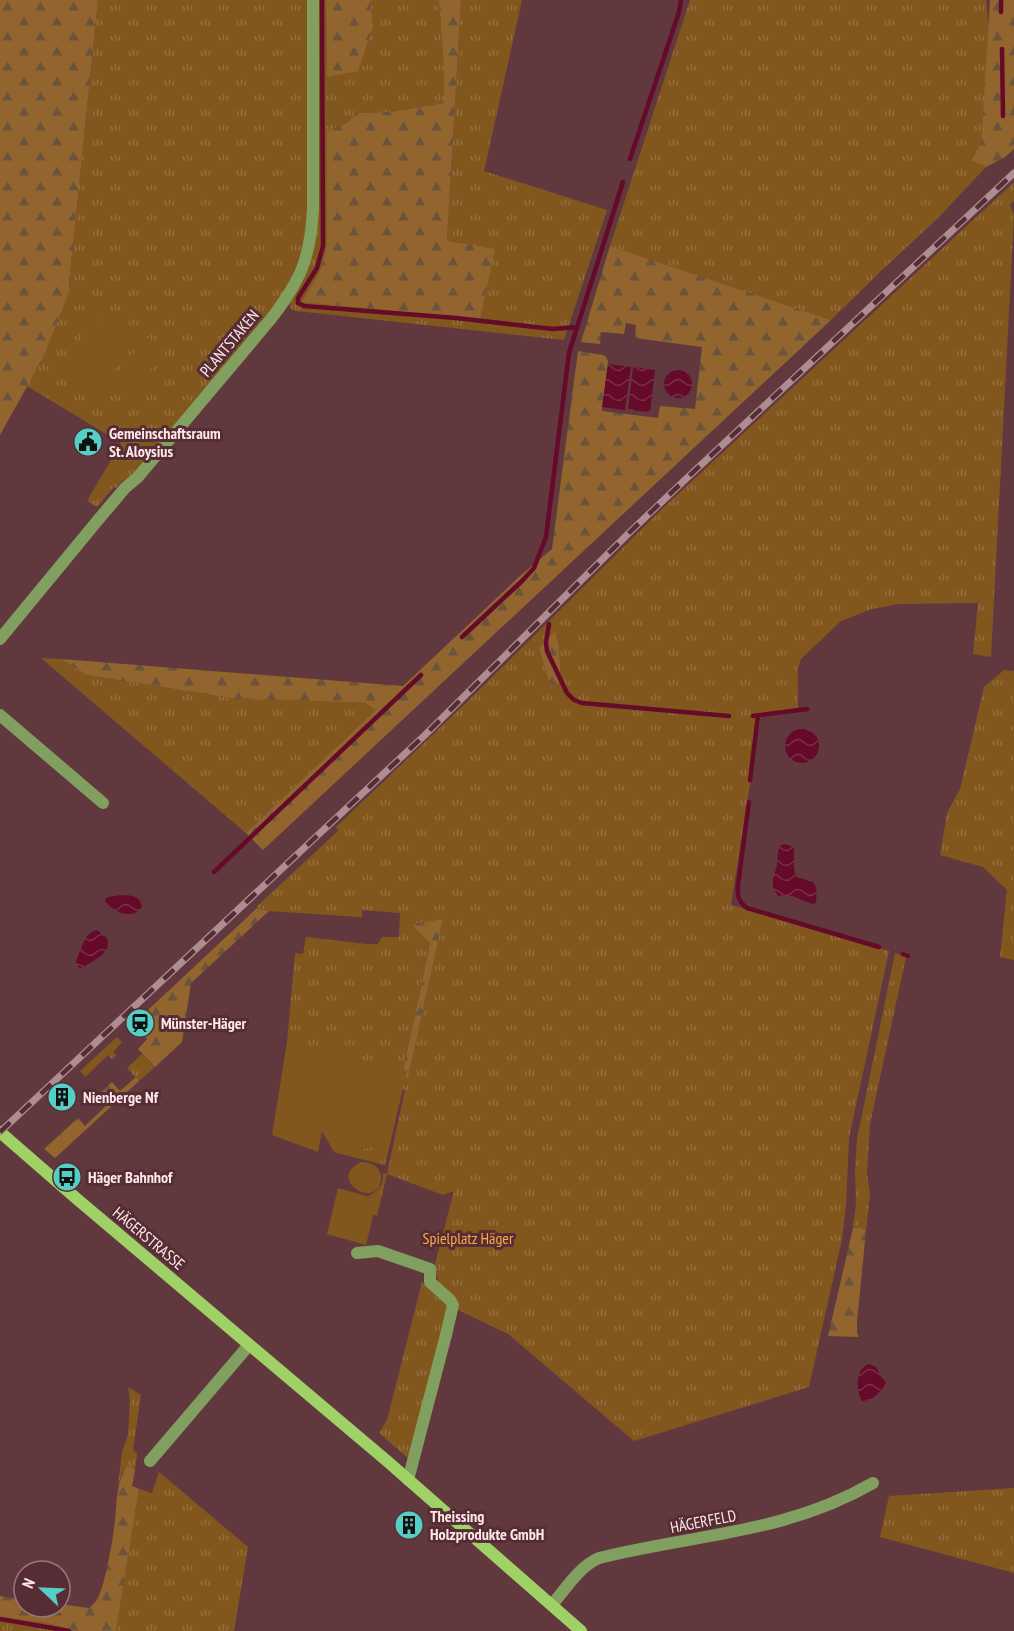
<svg xmlns="http://www.w3.org/2000/svg" width="1014" height="1631" font-family="'PT Sans Narrow',sans-serif">
<defs>
<pattern id="grass-tufts" width="24" height="20" patternUnits="userSpaceOnUse" patternTransform="scale(1.5)"><rect width="24" height="20" fill="#82571e"/><path d="M3 7l-1-3M5 7V3M7 7l1-3M15 17l-1-3M17 17v-4M19 17l1-3" fill="none" stroke="#956f3f"/></pattern>
<pattern id="forest-firs" width="22" height="20" patternUnits="userSpaceOnUse" patternTransform="scale(1.5)"><rect width="22" height="20" fill="#91652d"/><path d="M5 1l3.5 6h-7zM16 11l3.5 6h-7z" fill="#6b543b"/></pattern>
<pattern id="water-waves" width="16" height="10" patternUnits="userSpaceOnUse" patternTransform="scale(1.5)"><rect width="16" height="10" fill="#650a28"/><path d="M0 5q4-4 8 0t8 0" fill="none" stroke="#7c2e47"/></pattern>
</defs>
<rect width="100%" height="100%" fill="#62383f"/>
<!-- grass -->
<path fill="url(#grass-tufts)" fill-rule="evenodd" d="M98,0H307V222C304,251 294,275 279,299L135,474L121,482L116,488L114,487L97,507L87,501L121,443L27,386L43,358L70,290L69,284Z
M318,0H326L327,77L370,10V0H439L444,69V103L390,112L356,113C349,124 340,127 327,130V247L320,271L301,301L447,241L461,0H522L484,171L607,210L564,340L297,311L291,309L289,302L306,270Z
M690,0H986L989,29L981,143L971,159L986,167L938,218L880,272L831,320L610,246Z
M1014,182V201L1010,205L1014,215L991,657L973,654L978,603L898,604L872,609L841,621L801,659L798,668V711L761,714L731,905L889,951L849,1138L846,1206L842,1239L809,1387L634,1441L508,1334L458,1310L459,1303L440,1286L434,1268L454,1191L443,1195L387,1174L377,1216L373,1214L376,1199L368,1196C378,1192 384,1185 383,1173L387,1174L405,1090L402,1089L405,1078H408L443,919L413,924L430,944L403,1071L287,1042L295,953L303,954L306,937L367,944H378L382,937H399L400,913L362,910V917H359L269,911L256,907L338,831L336,827L467,702L663,508ZM555,632L559,646L561,682L544,662L539,648Z
M41,658L61,659L87,675L231,698L367,703L377,710L246,833Z
M1004,670L1014,671V960L1000,957L1007,890L983,867L940,855L947,813L960,789L984,687Z
M895,953L906,957L870,1124L867,1173L870,1194L866,1231L862,1228H853L856,1204L855,1170L857,1139Z
M117,1037L122,1042L113,1052L116,1055L112,1059L108,1055L85,1077L80,1071Z
M142,1054L155,1067L139,1081L127,1068Z
M378,1146L389,1148L385,1165L349,1156L350,1151Z
M422,1282L449,1306L410,1460L379,1433L387,1420Z
M128,1387L141,1395L133,1450L137,1454L135,1470L132,1467L122,1473L118,1487L122,1452L128,1435L130,1400Z
M159,1472L248,1547L234,1631H116L139,1489L152,1493Z
M1014,1488V1573L880,1537L889,1496Z
M0,1617C20,1620 55,1622 72,1631H0Z"/>
<!-- forest -->
<path fill="url(#forest-firs)" d="M0,0H98L69,284L70,290L43,358L0,435Z
M326,0H370L373,27L358,71L327,77Z
M439,0H461L447,241L495,249L480,319L301,302L320,271L327,247V130C340,127 349,124 356,113L390,112L444,103V69Z
M990,0H1014V149L1005,157L986,167L971,160L981,143Z
M610,246L831,320L263,850L246,833L376,710L366,703L231,698L87,675L61,659L403,686L520,576L552,549L578,351L603,355L606,357L608,361L602,411L658,418L660,406L695,409L702,347L635,338L636,325L626,323L624,334L601,332L600,344L581,342Z
M555,631L559,646L561,682L551,687L539,648Z
M257,908L269,911L191,983L182,1042L155,1067L138,1049L147,1039L133,1024Z
M443,919L408,1078H405L406,1072L403,1071L430,944L412,924Z
M136,1077L139,1081L55,1158L44,1149L78,1118L85,1126L109,1103L100,1093L112,1082L120,1091Z
M853,1228H862L866,1231L857,1322V1333L859,1337L828,1336Z
M127,1466L132,1467L135,1470L132,1486L139,1489L116,1631H72C55,1622 20,1620 0,1617V1596L24,1600V1607H60V1604L89,1608C92,1605 96,1602 98,1598C106,1581 113,1539 115,1520C117,1501 116,1483 127,1466Z"/>
<!-- pitch -->
<path fill="#82571e" d="M94,317L133,340L98,399L59,376Z
M144,336L164,347L137,394L117,383Z
M287,1042L407,1071L389,1148L378,1146L350,1151L349,1156L334,1152L322,1131L318,1152L272,1135Z
M361,1162C371,1162 382,1167 381,1179C378,1212 325,1179 361,1162Z
M338,1188L377,1199L366,1245L327,1234Z"/>
<!-- water -->
<path fill="url(#water-waves)" d="M608,364L631,367L625,410L602,407Z
M633,367L655,370L650,412L628,410Z
M664 384a14 14 0 1 1 28 0a14 14 0 1 1-28 0Z
M785 746a17 17 0 1 1 34 0a17 17 0 1 1-34 0Z
M784,844L791,846L794,849C795,859 791,870 798,878C816,879 818,885 816,902L814,904C798,901 796,893 778,896L773,888V880L777,865L778,851L780,846Z
M115,895C126,896 140,892 142,907C132,921 113,912 105,901L106,898Z
M97,930L107,938C111,950 102,956 93,961C88,964 85,967 80,968L77,965L76,961C82,950 83,933 97,930Z
M869,1364L876,1367L880,1375L886,1382C884,1389 872,1401 865,1402L861,1400C856,1390 855,1368 869,1364Z"/>
<g fill="none" stroke-linecap="round" stroke-linejoin="round">
<!-- stream -->
<path stroke="#650a28" stroke-width="4.5" d="M322,0L323,246L317,268L298,298V303L304,306L456,318L553,329L577,327
M1001,0V12
M1002,49L1003,116
M630,159L679,12L681,0
M549,624L546,642L547,651L567,693L574,700L582,703L729,716
M462,637L522,581L534,568L546,537L569,353L623,182
M753,716L807,709
M750,780L758,716
M749,802L738,885C737,896 738,901 747,908L879,947
M214,872L421,675
M903,954L908,956
M0,1619L69,1631"/>
<!-- street -->
<path stroke="#819f5f" stroke-width="12" d="M0,639L98,520L125,488L138,477L270,320C300,282 311,257 313,208V0
M0,715L103,803
M357,1253L378,1251L430,1269V1282L450,1300L453,1305L446,1335L408,1480
M150,1461L249,1345
M552,1605C566,1588 580,1566 599,1558C694,1534 785,1534 873,1483"/>
<!-- secondary -->
<path stroke="#a0d167" stroke-width="12" d="M0,1132L77,1199L387,1461L581,1631"/>
<!-- rail casing -->
<g stroke="#ae8d92" stroke-width="7">
<path id="rail" d="M0,1132L425,735L633,529L688,477L1014,173"/>
</g>
<!-- rail -->
<use href="#rail" stroke="#562d34" stroke-width="4.5" stroke-dasharray="14" stroke-linecap="butt"/>
</g>
<!-- icons -->
<defs>
<g id="civic-disc" transform="scale(1.5)"><circle r="9.5" fill="#55cec6" stroke="#562d34"/><path d="M-.6-6.5H3V-4.5H.6V-3L4-1V1h2V6H-6V1h2V-1L-.6-3ZM-1.2 2.5V6h2.4V2.5Z" fill="#111"/></g>
<g id="station-disc" transform="scale(1.5)"><circle r="9.5" fill="#55cec6" stroke="#562d34"/><path d="M-3-6H3Q5-6 5-4V2Q5 4 3 4L4.5 6H3L1.5 4h-3L-3 6H-4.5L-3 4Q-5 4-5 2V-4Q-5-6-3-6ZM-3.5-4v3h7v-3ZM-3.5 1v1.5H-2V1ZM2 1v1.5H3.5V1Z" fill="#111"/></g>
<g id="building-disc" transform="scale(1.5)"><circle r="9.5" fill="#55cec6" stroke="#562d34"/><path d="M-4-6H4V6H1V3H-1V6H-4ZM-2.5-4.3h1.7v1.8h-1.7ZM.8-4.3h1.7v1.8H.8ZM-2.5-1h1.7V.8h-1.7ZM.8-1h1.7V.8H.8Z" fill="#111"/></g>
<g id="bus-disc" transform="scale(1.5)"><circle r="9.5" fill="#55cec6" stroke="#562d34"/><path d="M-5-6H5V4H4V6H2V4H-2V6H-4V4H-5ZM-3.5-4V0h7V-4ZM-3.5 1.2v1.5H-2V1.2ZM2 1.2v1.5H3.5V1.2Z" fill="#111"/></g>
</defs>
<g fill-rule="evenodd">
<use href="#civic-disc" x="88" y="442"/>
<use href="#station-disc" x="140" y="1023"/>
<use href="#building-disc" x="62" y="1097"/>
<use href="#bus-disc" x="67" y="1177"/>
<use href="#building-disc" x="409" y="1525"/>
</g>
<g text-anchor="middle" stroke-width="6" stroke-linejoin="round" paint-order="stroke">
<!-- street labels -->
<g font-size="16" fill="#fee8ea" stroke="#562d34">
<text transform="translate(229 343) rotate(-50)" y="6">PLANTSTAKEN</text>
<text transform="translate(149 1238) rotate(40)" y="6">HÄGERSTRASSE</text>
<text transform="translate(703 1521) rotate(-11)" y="6">HÄGERFELD</text>
</g>
<!-- poi labels -->
<g font-size="16" font-weight="bold" fill="#fee8ea" stroke="#562d34" text-anchor="start">
<text x="109" y="439">Gemeinschaftsraum<tspan x="109" dy="18">St. Aloysius</tspan></text>
<text x="161" y="1029">Münster-Häger</text>
<text x="83" y="1103">Nienberge Nf</text>
<text x="88" y="1183">Häger Bahnhof</text>
<text x="430" y="1522">Theissing<tspan x="430" dy="18">Holzprodukte GmbH</tspan></text>
</g>
<!-- park labels -->
<g font-size="16" fill="#fbac47" stroke="#562d34">
<text x="468" y="1244">Spielplatz Häger</text>
</g>
</g>
<!-- north arrow -->
<g transform="translate(42 1589) rotate(293)"><circle r="28" fill="#562d34" stroke="#99787d" stroke-width="1.5"/>
<path d="M0-4.5L10 22L0 15L-10 22Z" fill="#55cec6"/>
<text y="-9" font-size="16" font-weight="bold" text-anchor="middle" fill="#fee8ea">N</text>
</g>
</svg>
